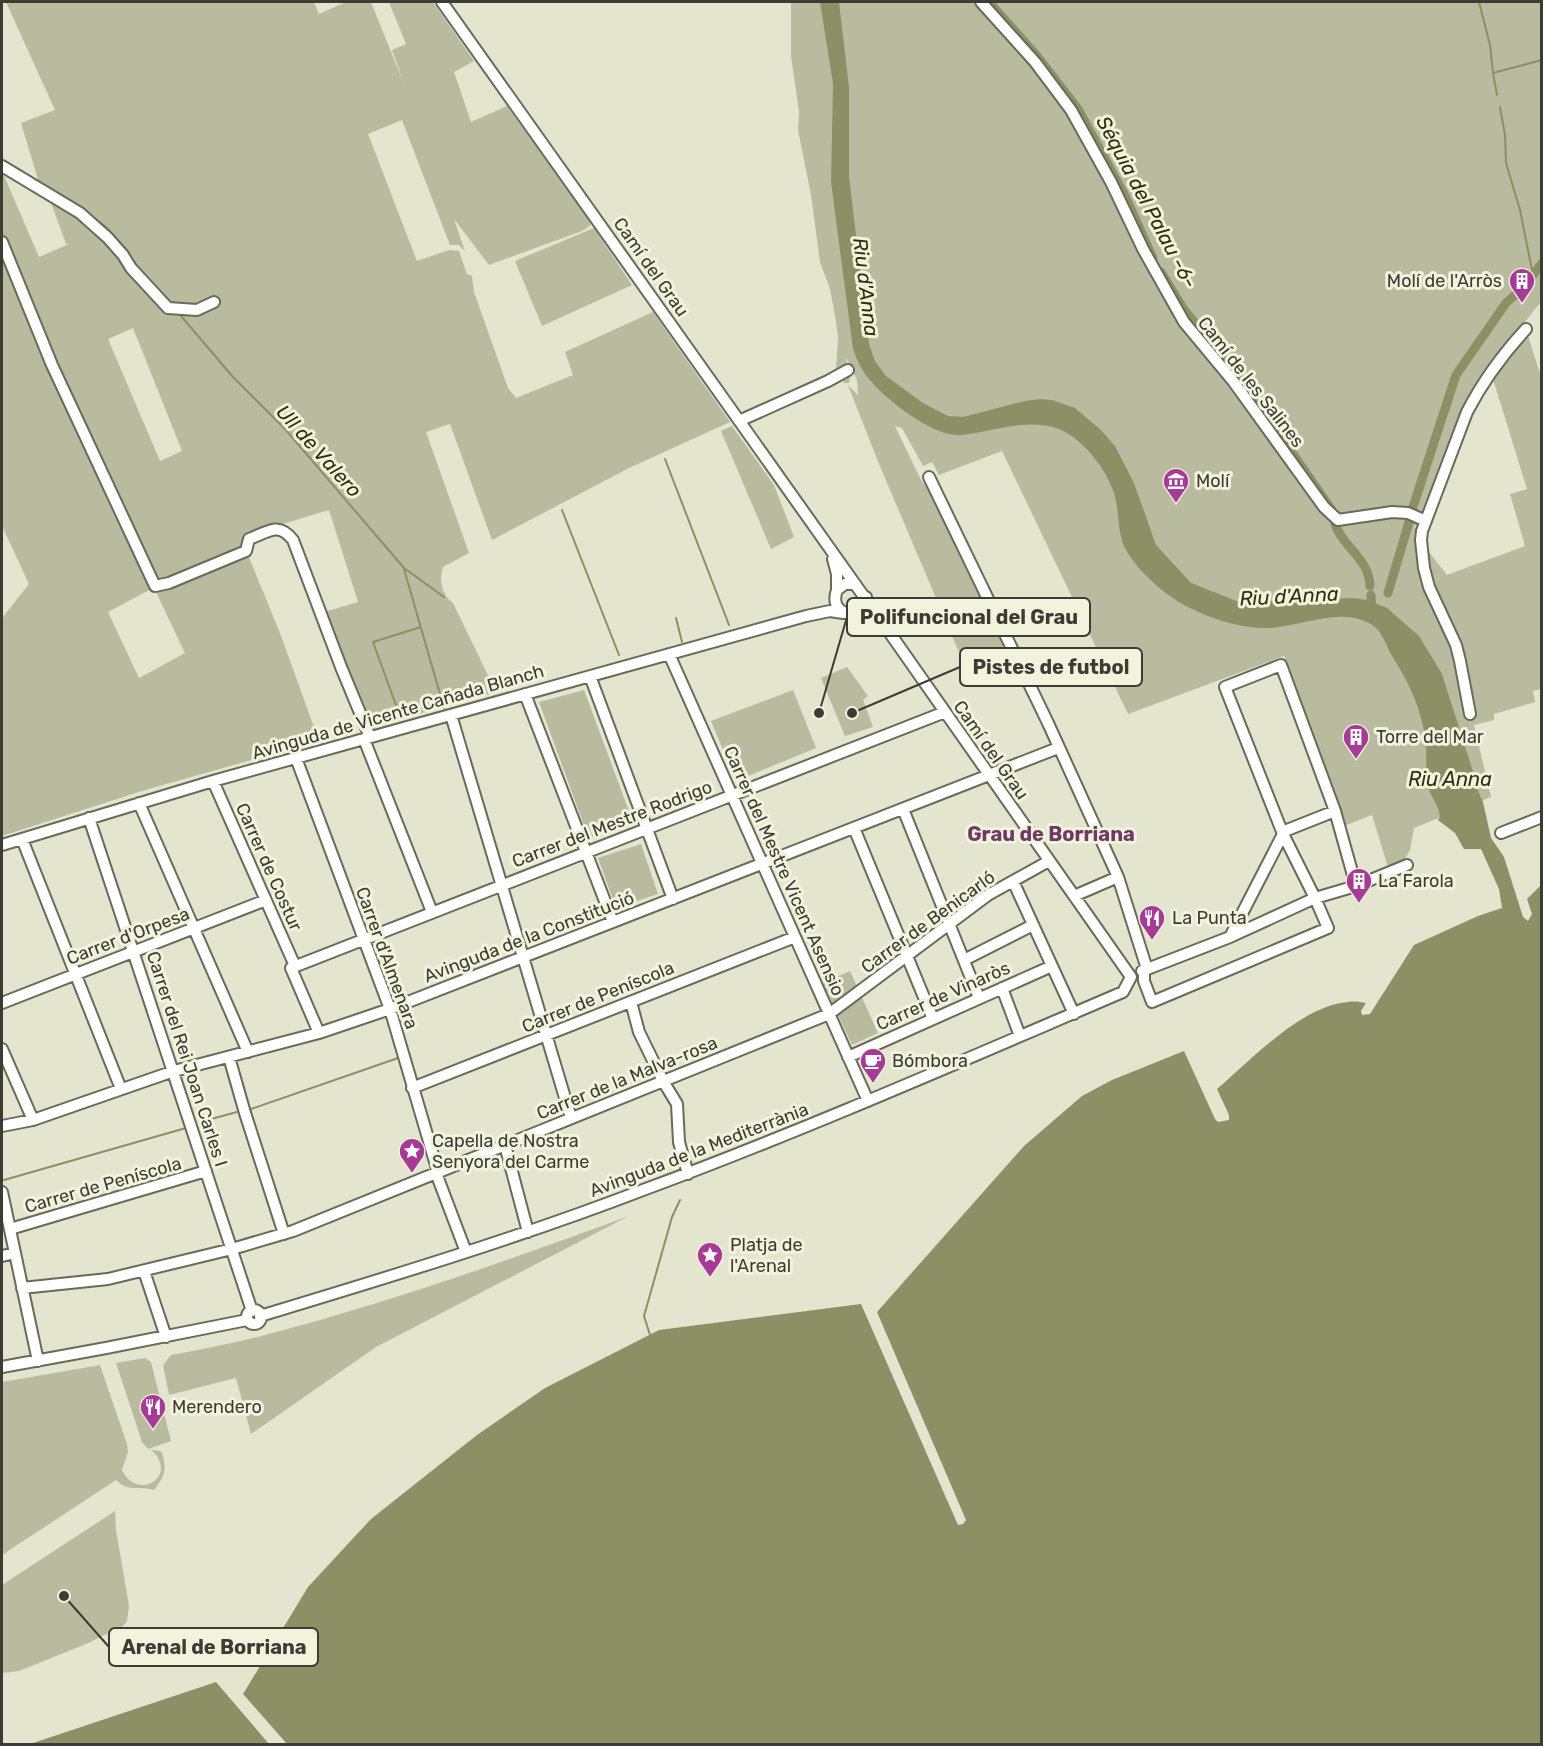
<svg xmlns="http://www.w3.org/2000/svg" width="1543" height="1746" font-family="Rubik,sans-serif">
<rect width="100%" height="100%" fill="#e4e5cf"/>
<!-- green -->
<path fill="#b9bb9e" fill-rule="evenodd" d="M6,2H314L319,14L346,2H371L404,84L392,50L406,44L389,2H433L474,61L454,72L471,122L507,106L591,221L590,226L582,231L489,265L454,219L465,251L459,245H450L402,120L368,134L417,261L449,250L459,251L467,274L472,276L474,292L508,388L516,398L573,375L565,352L653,312L730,422L629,468L492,540L450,424L426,432L469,553L443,567C439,580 441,594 453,603L496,692L372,727L339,651L324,612L358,602L329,510L243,536L245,543L238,551L208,562L169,581L153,578L50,356L2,236V171L39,257L69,244H66L49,197L78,214L107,238L122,255L131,270L167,309L198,311L218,303L215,298L197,307L167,304L134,269L126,255L102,229L79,210L40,186L21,123L55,110ZM133,328L182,451L160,461L108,339Z
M791,2H1541V302C1514,334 1485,375 1466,412L1422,527L1415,525L1422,569L1430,599L1456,657L1463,692L1473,719L1461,651L1430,586L1426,569L1425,547L1447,575L1525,546L1510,494L1527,489L1493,379L1526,329L1542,380L1541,689L1533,691L1535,702L1494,714V720L1474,725L1491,797L1414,828L1410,850L1403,862L1388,867L1372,815L1344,826L1284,656L1128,714L1002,451L939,475L932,462L923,466L902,428L895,426L921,480L924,484H930L1006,645L964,664L879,464L848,385L858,395L857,380L846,357L850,379L849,383H844L842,378H838L836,370L838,337L835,316L830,289L820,262L811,195L798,130L799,112L791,56Z
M594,228L632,285L542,326L515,261Z
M2,250L153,588L108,612L139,678L185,653L154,588L167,589L194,576L248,555L280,633L319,741L145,790L2,836V616L3,617L29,584L2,526Z
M732,426L774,485L794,537L771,549L721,431Z
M847,667L868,696L863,700L873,727L845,736L821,678Z
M584,690L633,822L589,839L539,702Z
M793,690L816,748L736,781L711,721Z
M641,844L658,894L616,908L598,858Z
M850,971L878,1033L852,1045L823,983Z
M629,1216L376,1347L251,1434L236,1378L169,1395L163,1365L171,1355C203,1349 234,1343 265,1335C388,1303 509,1260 629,1216Z
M145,1358L151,1362L171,1441L148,1449L142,1442L116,1363Z
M100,1365L127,1444L128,1452L122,1470C138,1503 180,1475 151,1450L161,1451C168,1468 165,1476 154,1490C140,1486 127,1492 116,1480L2,1555V1382Z
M115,1511L116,1530L129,1606L127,1621L123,1626L86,1644L19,1671L2,1673V1585Z"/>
<!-- water -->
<path fill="#8d8f65" d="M820,2H839L849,87V176L869,344L875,361L886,376L923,403L948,416L963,417L1025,401L1040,399L1052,400L1075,408L1101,430L1115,446L1134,483L1156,545L1191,583L1239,602L1352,598L1367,600L1387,608L1419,636L1442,674L1476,781L1475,784L1483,802L1491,838L1504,857L1523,917L1528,921L1532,914L1527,899L1541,885V1744H287L243,1694L308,1587L371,1519L477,1435L545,1388L659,1330L861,1304L958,1525L963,1524L966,1520L877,1312L1024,1146L1082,1096L1112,1080L1184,1051L1215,1119L1218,1122L1229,1120V1115L1217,1089C1252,1059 1301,1006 1348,1002C1354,1001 1360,1002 1366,1003L1361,1011L1362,1015L1370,1014L1414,945L1478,916L1502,908L1499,889L1481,849H1464L1455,833L1438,820L1440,817C1439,804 1430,797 1427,784C1425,773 1427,760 1426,748C1424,714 1410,684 1392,656C1387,647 1383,635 1376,628C1347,604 1304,626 1271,628C1244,629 1217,621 1192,609C1167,597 1140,574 1126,550C1118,536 1119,516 1116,501C1111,474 1084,439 1059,429C1026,417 994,432 961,435C935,438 886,400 870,380C862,371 857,360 853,349L831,182L833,84Z
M216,1682L269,1744H30Z"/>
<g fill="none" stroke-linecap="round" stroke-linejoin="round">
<!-- stream -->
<path stroke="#8d8f65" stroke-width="2" d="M1479,2L1490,45L1493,73
M1497,95L1493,73L1542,60
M1500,107L1505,135L1506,163L1520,210L1532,270L1531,276
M51,190L77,205
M94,218L106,227L129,253
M134,261L138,269
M181,316L233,377L285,429L404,568L444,597
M665,459L729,625
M562,510L619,655
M404,569L444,708
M676,618L682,642
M401,719L373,642L421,627
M251,1109L401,1057
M200,1122L237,1112
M4,1180L186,1128
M650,1335L644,1316L672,1217L680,1200"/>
<!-- canal -->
<path stroke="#8d8f65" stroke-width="9" d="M989,2L1037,56L1078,109L1126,198L1153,258
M1161,272L1183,308L1242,381L1332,510
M1412,510L1456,375L1506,303L1525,286L1542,263
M1335,524C1343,548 1369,558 1370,586
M1388,593L1409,522
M1371,595L1372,614"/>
<!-- minor casing -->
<g stroke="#696b57" stroke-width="14">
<path id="minor" d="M442,2L855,584
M981,2L1035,62L1071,110L1111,182L1143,249L1184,322L1233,381L1324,507L1338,520L1392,512L1408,513L1426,521
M2,166L80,213L108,238L123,255L131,268L168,308L197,310L214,302
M2,242L52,365L155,586L169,583L246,551L249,539C268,532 278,521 293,540L341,667L370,737
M739,421L828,381L848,370
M929,477L1048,723L1118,877L1147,969
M833,559L837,574V590
M866,597L862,610C846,620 830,608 837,590L845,584H855L887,629L1131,977
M856,613L886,629
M669,654L868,1101
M590,676L673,899
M525,694L613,922
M1470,714L1460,661L1456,645L1429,587L1424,568L1421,540L1422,531L1467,412C1483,381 1503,354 1526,329
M451,715L571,1118
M364,739L432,912
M296,758L390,1009L438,1172
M213,781L295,966
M139,803L248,1052
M903,809L979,998
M89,818L252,1311
M854,828L933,1019
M1282,832L1335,811
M1501,833L1542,817
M22,839L121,1089
M2,845L213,781L806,616L830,611L843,613
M1013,881L1074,1014
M1074,896L1118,877
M1230,937L1283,834
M964,960L1033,925
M1144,970V981L1152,1002L1328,928L1315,898L1283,834L1225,687L1281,665L1335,811L1356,886
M1142,971L1230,937L1315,898L1356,886L1407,865
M1002,988L1020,1036
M631,1002L639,1032L663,1081L677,1104L679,1142L688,1174
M2,1003L266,900
M319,1033L291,968L945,712
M2,1049L33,1120
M229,1057L245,1113L284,1234
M848,1057L1052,966
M412,1088L795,937
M2,1126L33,1120L174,1071L319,1033L390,1009L1058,748
M505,1145L528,1232
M436,1173L466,1252
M2,1192L38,1361
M10,1229L206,1171
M2,1256L15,1253
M144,1271L166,1337
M22,1288L108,1279L232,1249L293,1231L829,1014L988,895L1049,861
M247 1317a7 7 0 1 1 14 0a7 7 0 1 1-14 0Z
M260,1316C389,1277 518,1238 643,1190C805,1130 964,1060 1123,992L1131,977
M2,1367L106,1348L247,1320"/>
</g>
<!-- minor -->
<use href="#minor" stroke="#fff" stroke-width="10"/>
</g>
<!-- icons -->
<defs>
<g id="building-pin" transform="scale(1.35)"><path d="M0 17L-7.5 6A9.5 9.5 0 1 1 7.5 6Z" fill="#a83997" stroke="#f1f3dc"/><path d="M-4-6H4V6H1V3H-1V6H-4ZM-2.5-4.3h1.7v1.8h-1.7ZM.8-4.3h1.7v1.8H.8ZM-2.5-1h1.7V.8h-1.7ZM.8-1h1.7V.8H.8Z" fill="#fff"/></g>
<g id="museum-pin" transform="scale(1.35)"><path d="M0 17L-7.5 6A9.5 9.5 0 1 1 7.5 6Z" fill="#a83997" stroke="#f1f3dc"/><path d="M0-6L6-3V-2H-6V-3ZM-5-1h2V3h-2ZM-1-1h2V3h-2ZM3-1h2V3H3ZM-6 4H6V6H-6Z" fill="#fff"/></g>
<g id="restaurant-pin" transform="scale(1.35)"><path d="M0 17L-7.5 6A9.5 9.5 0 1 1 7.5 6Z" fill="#a83997" stroke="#f1f3dc"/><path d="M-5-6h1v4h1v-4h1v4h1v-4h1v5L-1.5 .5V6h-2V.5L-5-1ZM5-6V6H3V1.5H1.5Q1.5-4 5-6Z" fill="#fff"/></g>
<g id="cafe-pin" transform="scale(1.35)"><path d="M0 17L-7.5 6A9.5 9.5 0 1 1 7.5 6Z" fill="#a83997" stroke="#f1f3dc"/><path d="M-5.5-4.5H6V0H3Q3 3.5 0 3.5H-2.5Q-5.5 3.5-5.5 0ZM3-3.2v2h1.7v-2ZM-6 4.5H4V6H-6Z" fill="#fff"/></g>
<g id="sight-pin" transform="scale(1.35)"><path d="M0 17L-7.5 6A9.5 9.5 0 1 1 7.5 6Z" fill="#a83997" stroke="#f1f3dc"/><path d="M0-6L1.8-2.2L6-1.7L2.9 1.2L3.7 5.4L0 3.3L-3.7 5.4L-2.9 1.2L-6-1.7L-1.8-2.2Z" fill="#fff"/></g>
</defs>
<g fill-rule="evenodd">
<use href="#building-pin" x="1522" y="281"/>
<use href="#museum-pin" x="1176" y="481"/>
<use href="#building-pin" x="1356" y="737"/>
<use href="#building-pin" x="1359" y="881"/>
<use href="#restaurant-pin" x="1152" y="918"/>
<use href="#cafe-pin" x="873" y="1061"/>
<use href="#sight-pin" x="412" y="1151"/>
<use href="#sight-pin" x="710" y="1255"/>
<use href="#restaurant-pin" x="153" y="1407"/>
</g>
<g text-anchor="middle" stroke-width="6" stroke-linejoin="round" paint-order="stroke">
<!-- street labels -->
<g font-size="18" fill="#3b3c33" stroke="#f1f3dc">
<text transform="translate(651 267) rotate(55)" y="6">Camí del Grau</text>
<text transform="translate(1251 382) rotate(52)" y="6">Camí de les Salines</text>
<text transform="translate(398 712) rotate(-16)" y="6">Avinguda de Vicente Cañada Blanch</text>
<text transform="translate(991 750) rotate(55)" y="6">Camí del Grau</text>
<text transform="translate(612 824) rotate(-21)" y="6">Carrer del Mestre Rodrigo</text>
<text transform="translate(269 867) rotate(66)" y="6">Carrer de Costur</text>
<text transform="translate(784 871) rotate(66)" y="6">Carrer del Mestre Vicent Asensio</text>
<text transform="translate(928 922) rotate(-36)" y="6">Carrer de Benicarló</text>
<text transform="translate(128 936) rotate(-21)" y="6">Carrer d'Orpesa</text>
<text transform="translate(529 937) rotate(-21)" y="6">Avinguda de la Constitució</text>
<text transform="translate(387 958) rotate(70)" y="6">Carrer d'Almenara</text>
<text transform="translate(943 996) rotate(-24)" y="6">Carrer de Vinaròs</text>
<text transform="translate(598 997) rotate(-22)" y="6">Carrer de Peníscola</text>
<text transform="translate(187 1059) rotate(72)" y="6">Carrer del Rei Joan Carles I</text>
<text transform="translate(627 1078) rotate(-22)" y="6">Carrer de la Malva-rosa</text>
<text transform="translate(699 1150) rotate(-21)" y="6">Avinguda de la Mediterrània</text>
<text transform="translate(103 1185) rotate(-16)" y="6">Carrer de Peníscola</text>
</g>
<!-- poi labels -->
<g font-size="18" fill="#3b3c33" stroke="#f1f3dc" text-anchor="start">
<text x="1502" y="287" text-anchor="end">Molí de l'Arròs</text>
<text x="1196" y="487">Molí</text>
<text x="1376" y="743">Torre del Mar</text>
<text x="1378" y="887">La Farola</text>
<text x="1172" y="924">La Punta</text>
<text x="892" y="1067">Bómbora</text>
<text x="432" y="1147">Capella de Nostra<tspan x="432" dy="21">Senyora del Carme</tspan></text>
<text x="730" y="1251">Platja de<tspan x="730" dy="21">l'Arenal</tspan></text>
<text x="172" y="1413">Merendero</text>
</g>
<!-- water labels -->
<g font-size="20" font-style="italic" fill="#2f2f0c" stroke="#f1f3dc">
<text transform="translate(1147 202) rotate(62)" y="7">Séquia del Palau -6-</text>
<text transform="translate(866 287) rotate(83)" y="7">Riu d'Anna</text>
<text transform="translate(319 451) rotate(48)" y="7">Ull de Valero</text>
<text transform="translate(1289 596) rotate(-3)" y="7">Riu d'Anna</text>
<text x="1450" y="786">Riu Anna</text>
</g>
<!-- neighbourhood labels -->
<g font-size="20" font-weight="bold" fill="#6f3865" stroke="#f1f3dc">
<text x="1051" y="841">Grau de Borriana</text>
</g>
</g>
<!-- callouts -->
<path fill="none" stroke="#3b3c33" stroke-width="2" d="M819 713L847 617M852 713L960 667M64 1596L109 1647"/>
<g fill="#3b3c33" stroke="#f1f3dc" stroke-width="2">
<circle cx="819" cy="713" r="6"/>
<circle cx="852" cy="713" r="6"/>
<circle cx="64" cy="1596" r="6"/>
</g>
<g fill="#f1f3dc" stroke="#3b3c33" stroke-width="2">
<rect x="847" y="598" width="243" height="38" rx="6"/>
<rect x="960" y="648" width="182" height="38" rx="6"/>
<rect x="109" y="1628" width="209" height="38" rx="6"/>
</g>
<g font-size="20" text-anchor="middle" font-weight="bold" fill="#3b3c33">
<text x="969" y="624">Polifuncional del Grau</text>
<text x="1051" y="674">Pistes de futbol</text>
<text x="214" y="1654">Arenal de Borriana</text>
</g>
<!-- border -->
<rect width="1543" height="1746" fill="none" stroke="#3b3c33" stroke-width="6"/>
</svg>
